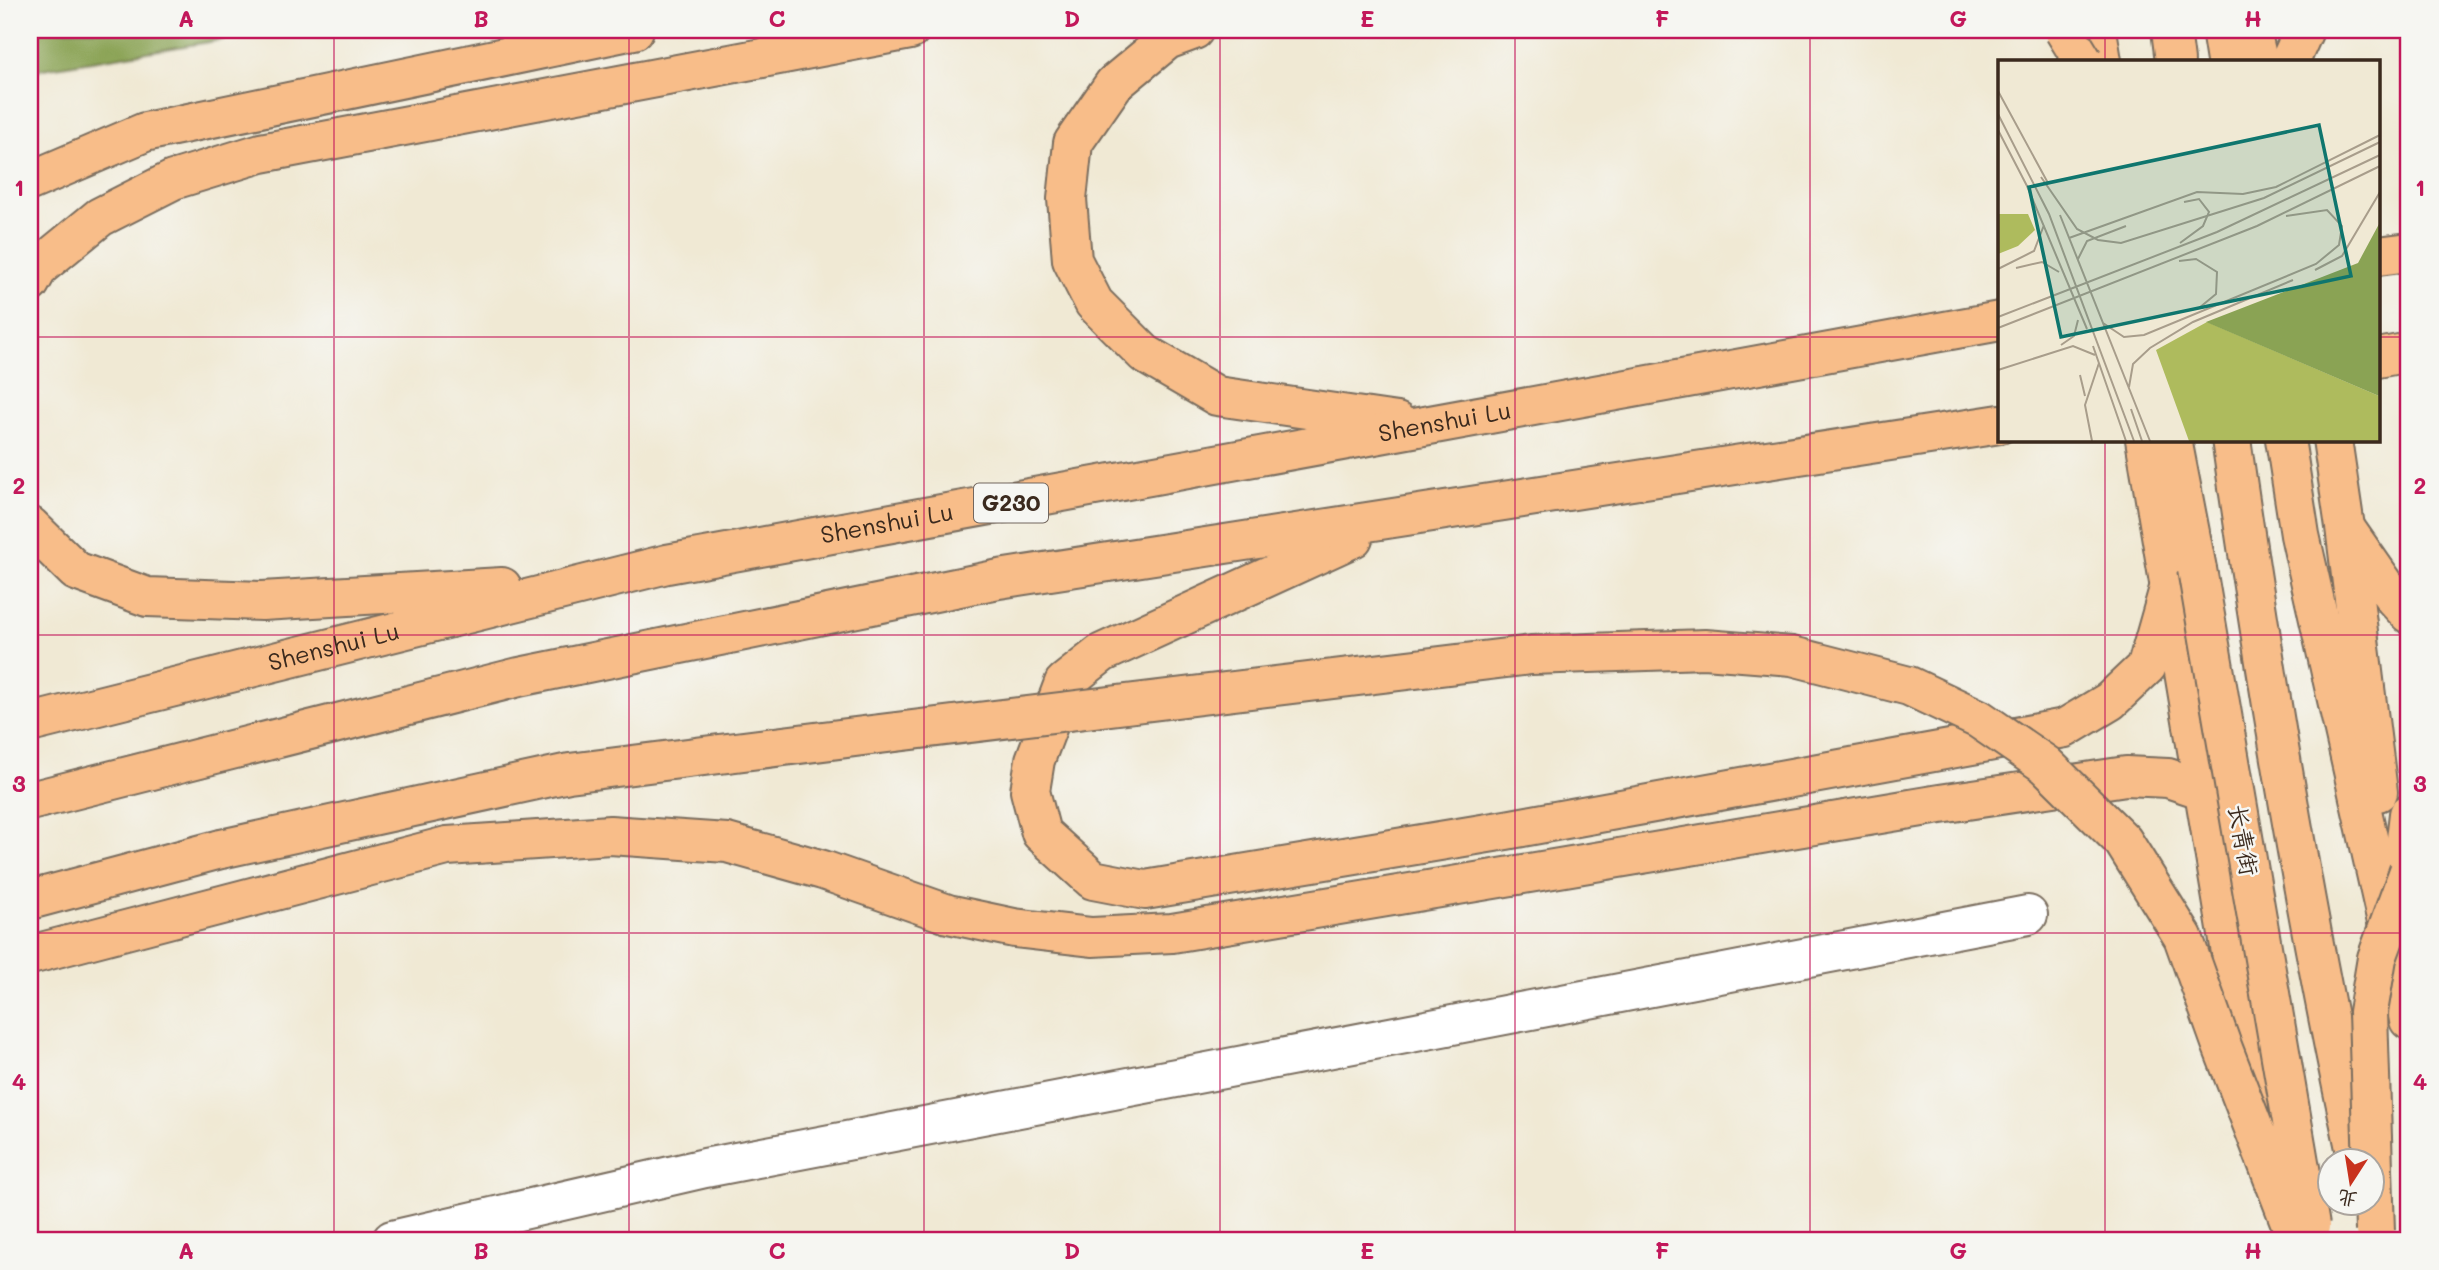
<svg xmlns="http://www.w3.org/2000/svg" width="2439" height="1270" font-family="Mali,'LXGW WenKai TC',sans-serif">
<rect width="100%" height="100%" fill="#f6f6f2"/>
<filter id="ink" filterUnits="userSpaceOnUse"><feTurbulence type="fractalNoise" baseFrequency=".0143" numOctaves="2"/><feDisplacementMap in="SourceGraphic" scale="14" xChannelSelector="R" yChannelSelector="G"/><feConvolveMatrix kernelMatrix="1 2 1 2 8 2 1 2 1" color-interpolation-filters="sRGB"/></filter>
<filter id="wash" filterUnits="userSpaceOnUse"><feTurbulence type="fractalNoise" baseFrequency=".00686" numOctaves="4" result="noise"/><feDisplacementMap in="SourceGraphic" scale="28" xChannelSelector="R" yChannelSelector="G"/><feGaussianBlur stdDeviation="1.57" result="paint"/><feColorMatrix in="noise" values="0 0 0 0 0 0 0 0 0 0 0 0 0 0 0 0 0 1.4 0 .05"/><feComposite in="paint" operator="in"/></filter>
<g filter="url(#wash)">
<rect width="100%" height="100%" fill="#f0e9d4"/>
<!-- forest -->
<path fill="#8aa354" stroke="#626639" stroke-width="2" d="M30,30H282L30,71Z"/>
</g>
<g filter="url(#ink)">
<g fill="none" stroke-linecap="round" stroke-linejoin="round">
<!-- street casing -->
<g stroke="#7a6d5e" stroke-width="42">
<path id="street" d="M392,1240L705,1168L2028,915"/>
</g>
<!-- highway casing -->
<g stroke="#7a6d5e" stroke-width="42">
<g id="highway">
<path d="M1194,30L1167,40L1114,84L1073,143L1067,199L1072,260L1094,303L1145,354L1217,396L1397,422"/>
<path d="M2097,30L2102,61"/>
<path d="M2171,30L2175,61"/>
<path d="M2221,30L2226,61"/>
<path d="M2251,30L2258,61"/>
<path d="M2290,61L2304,30"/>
<path d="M30,181L145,132L634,30"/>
<path d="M2378,256L2409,252"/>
<path d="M30,283L39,267L100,217L173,180L261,153L910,30"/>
<path d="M2378,358L2409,352"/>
<path d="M2145,439L2258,1114"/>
<path d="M2172,439L2197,569"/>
<path d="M2231,439C2266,681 2306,923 2358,1162"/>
<path d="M2285,439L2300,535L2409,1020"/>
<path d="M2332,439L2345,527L2378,792"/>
<path d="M30,526L76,571L147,597L262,601L502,587"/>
<path d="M2348,532L2394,598L2409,614"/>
<path d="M1353,538L1102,653L1064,683L1035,760L1030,791L1041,833L1093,880L1145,890L1506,830L2065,728L2110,701L2147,666L2170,585"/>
<path id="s1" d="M30,723L667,564L2000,321"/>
<path d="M30,801L519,677L999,579L2000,424"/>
<path d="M30,900L221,849"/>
<path d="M2398,906L2409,814"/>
<path d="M30,955L447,846L610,835L727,843L823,870L948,914L1014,928L1092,937L1172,933L1940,804L2126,776L2168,778L2204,790"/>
</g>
</g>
<!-- street -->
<use href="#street" stroke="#fff" stroke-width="38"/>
<!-- highway -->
<use href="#highway" stroke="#f8bd89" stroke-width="38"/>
<!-- highway-bridge casing -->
<g stroke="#7a6d5e" stroke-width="42" stroke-linecap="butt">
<path id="highway-bridge" d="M2064,30L2083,61
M2197,569L2310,1226
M221,849L569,773L863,736L1531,655L1705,649L1792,656L1909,686L1979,719L2046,765L2123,841L2183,937L2222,1046L2297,1240
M2375,1231L2368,1012L2377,958L2409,871"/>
</g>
<!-- highway-bridge -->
<use href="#highway-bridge" stroke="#f8bd89" stroke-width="38"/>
</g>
</g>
<!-- grid -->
<path fill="none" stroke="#c2185b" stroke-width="2" stroke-opacity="0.55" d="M334,30V1240M629,30V1240M924,30V1240M1220,30V1240M1515,30V1240M1810,30V1240M2105,30V61M30,337H2000M2378,337H2409M2105,439V1240M30,635H2409M30,933H2409"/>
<g text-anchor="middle" stroke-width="5" stroke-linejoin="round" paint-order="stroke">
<!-- shield labels -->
<rect fill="#f6f6f2" stroke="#73675e" stroke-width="2" x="974" y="483.5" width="74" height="39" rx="5"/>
<g font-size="23" font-weight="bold" fill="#3b2a1e">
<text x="1011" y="511">G230</text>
</g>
<!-- street labels -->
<g font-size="24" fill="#3b2a1e" stroke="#f6f6f2">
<text dy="8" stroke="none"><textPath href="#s1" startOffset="1447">Shenshui Lu</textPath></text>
<text dy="8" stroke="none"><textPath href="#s1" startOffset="880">Shenshui Lu</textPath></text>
<text dy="8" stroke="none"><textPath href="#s1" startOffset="313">Shenshui Lu</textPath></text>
<text transform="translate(2243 840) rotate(80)" y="8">长青街</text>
</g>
</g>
<!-- overview -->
<g transform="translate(1998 60)">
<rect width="382" height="382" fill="#f0e9d4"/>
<path d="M0,154H30L37,170L20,186L0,194ZM209,262L381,336V381H191L158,290Z" fill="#aebb5d"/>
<path d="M381,164V336L208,262L360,203Z" fill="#8aa354"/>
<path fill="none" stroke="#a89d8b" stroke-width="2" d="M0,31L50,123M0,54L51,154L136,381M0,70L29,126L89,269M43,117L79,169L100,180L123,183L266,138L382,82M62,155L152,381M71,178L199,132L245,134L278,127L382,75M182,183L205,166L211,152L201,139L186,142M80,199L89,181L128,166M181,201L198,199L219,212L218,234L201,248M18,208L44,202L61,212M0,209L36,191L46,165M317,210L344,196L382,132M0,257L219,172L382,95M105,263L126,277L146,275L318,204L341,185L344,166L329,150L288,156M0,268L259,166L382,106M63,285L76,276L80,260M95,286L128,381M0,310L75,286L97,295M82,315L87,336M131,327L135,304L152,288L195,262L295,220M133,349L144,381M94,381L87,345L101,303"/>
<path fill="#0f766e" fill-opacity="0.15" stroke="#0f766e" stroke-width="3.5" d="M321,65L353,216L63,277L31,127Z"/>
<rect width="382" height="382" fill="none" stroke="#3b2a1e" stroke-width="3.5"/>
</g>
<!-- margin -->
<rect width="2439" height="1270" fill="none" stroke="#f6f6f2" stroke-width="77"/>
<!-- north arrow -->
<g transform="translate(2351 1182) rotate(192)"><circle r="33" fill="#f6f6f2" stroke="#aba49d" stroke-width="2"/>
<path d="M0-5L12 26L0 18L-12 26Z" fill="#c8321e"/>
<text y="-10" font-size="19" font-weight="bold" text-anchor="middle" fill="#3b2a1e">北</text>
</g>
<rect x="38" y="38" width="2362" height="1194" fill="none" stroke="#c2185b" stroke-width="2.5"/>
<g font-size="23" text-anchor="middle" font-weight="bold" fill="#c2185b">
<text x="186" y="27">A</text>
<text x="481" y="27">B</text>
<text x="777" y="27">C</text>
<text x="1072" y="27">D</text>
<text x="1367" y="27">E</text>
<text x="1662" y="27">F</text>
<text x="1958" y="27">G</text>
<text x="2253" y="27">H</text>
<text x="19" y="196">1</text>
<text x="2420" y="196">1</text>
<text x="19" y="494">2</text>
<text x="2420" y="494">2</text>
<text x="19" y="792">3</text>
<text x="2420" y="792">3</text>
<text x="19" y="1090">4</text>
<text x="2420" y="1090">4</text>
<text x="186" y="1259">A</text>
<text x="481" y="1259">B</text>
<text x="777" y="1259">C</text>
<text x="1072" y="1259">D</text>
<text x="1367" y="1259">E</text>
<text x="1662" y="1259">F</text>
<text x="1958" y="1259">G</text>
<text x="2253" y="1259">H</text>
</g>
</svg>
